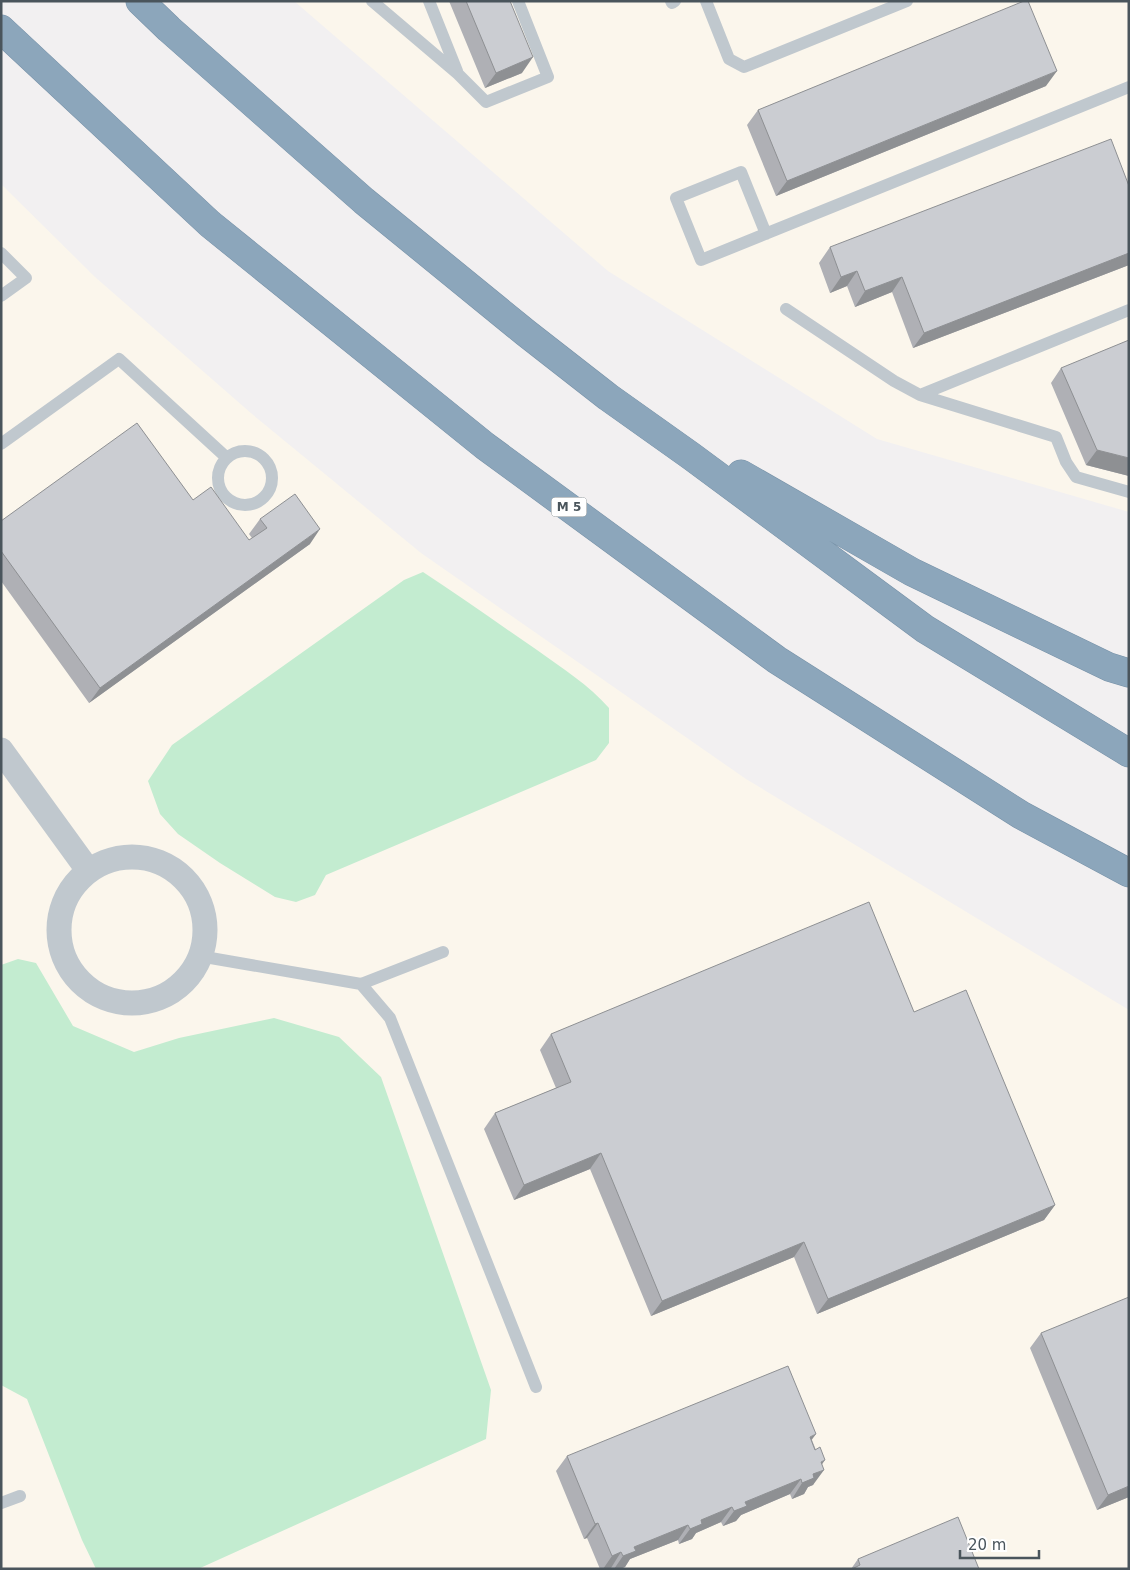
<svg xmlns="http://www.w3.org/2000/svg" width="1130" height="1570" font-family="'DejaVu Sans',sans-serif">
<rect width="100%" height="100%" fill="#f2f0f1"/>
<!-- commercial -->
<path fill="#fbf6ec" d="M294,1H1129V512L877,439L608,271Z
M1,184L95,277L252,414L421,553L746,779L1129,1010V1569H1Z"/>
<!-- green -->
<path fill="#c3ecd0" d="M423,572C461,597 499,624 537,650C562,668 589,685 609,708V743L596,760L326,875L315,895L296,902L275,897L220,863L178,834L160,814L148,781L172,745L404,580Z
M18,959L36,963L73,1026L134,1052L179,1038L274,1018L339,1037L381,1077L491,1390L486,1439L198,1569H96L82,1540L27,1399L1,1385V965Z"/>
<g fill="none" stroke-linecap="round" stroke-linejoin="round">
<!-- highway casing -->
<g stroke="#7791a7" stroke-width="29">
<path id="highway" d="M140,1L169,29L364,201L526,333L608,397L691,456L925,629L1129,753
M1,29L210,224L485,446L777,660L1021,815L1129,873
M741,474L912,572L1109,667L1129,673"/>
</g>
<!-- lane -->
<path stroke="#c0c8ce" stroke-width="12" d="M372,1L458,74L486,102L548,77L518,1
M429,1L457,71
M671,1L672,3L675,1
M706,1L729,59L744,67L907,1
M766,234L741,172L676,198L701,260L1129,87
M1,253L26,278L1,296
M786,309L894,381L920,395L1056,437L1066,462L1076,477L1129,492
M920,395L1129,310
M1,444L119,359L227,458
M218 478a27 27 0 1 1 54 0a27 27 0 1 1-54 0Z
M199,956L361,984L443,952
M361,984L390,1018L536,1387
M1,1503L20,1496"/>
<!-- street -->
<path stroke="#c0c8ce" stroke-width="25" d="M1,750L88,870
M59 930a73 73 0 1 1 146 0a73 73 0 1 1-146 0Z"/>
<!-- highway -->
<use href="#highway" stroke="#8ca6bb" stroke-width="28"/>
</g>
<!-- wall -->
<path fill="#afb0b5" d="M449,1H510L522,73L485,88Z
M1046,86L776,196L747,125L758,110Z
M1129,186V265L913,348L892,292L855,307L847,286L830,293L819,263L830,247Z
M1061,368L1129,476L1086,465L1051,383Z
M193,500L249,540L252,538L249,534L260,519L310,544L89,703L1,581V521Z
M914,1012L1055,1205L1044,1220L817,1314L794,1257L651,1316L590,1169L514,1200L484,1129L495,1113L556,1088L540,1050L551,1034Z
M1041,1333L1129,1497L1097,1510L1030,1348Z
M812,1440L822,1465L813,1485L808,1487L804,1494L792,1499L790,1494L741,1515L736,1521L723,1526L721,1522L696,1533L692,1539L679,1544L678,1540L630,1559L625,1567L620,1569H611V1568L608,1569H600L587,1538L584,1539L556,1471L567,1456Z
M858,1559L979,1569H851Z"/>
<!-- shaded-wall -->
<path fill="#8e9093" d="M533,57L522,73L485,88L496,73Z
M1057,71L1046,86L776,196L787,181Z
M1129,253V265L913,348L924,333Z
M857,271L847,286L830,293L841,277Z
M902,277L892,292L855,307L865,291Z
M1097,450L1129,458V476L1086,465Z
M320,529L310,544L89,703L100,688Z
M601,1153L590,1169L514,1200L524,1185Z
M1055,1205L1044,1220L817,1314L828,1299Z
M804,1242L794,1257L651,1316L662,1301Z
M816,1434L805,1449L810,1437Z
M825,1460L816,1473L824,1470L813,1485L808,1487L804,1494L792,1499L802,1483L821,1462Z
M801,1479L790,1494L741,1515L736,1521L723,1526L734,1511L745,1502Z
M1129,1486V1497L1097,1510L1108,1495Z
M732,1507L721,1522L696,1533L692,1539L679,1544L690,1529L701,1520Z
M598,1523L587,1538L584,1539L595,1524Z
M688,1525L678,1540L630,1559L625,1567L620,1569H614L623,1556L634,1547Z
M621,1552L611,1568L608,1569H603L612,1556Z"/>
<!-- building -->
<path fill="#cbcdd2" stroke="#8e9093" d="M466,1H510L533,57L496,73Z
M1024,1H1028L1057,71L787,181L758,110Z
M1111,139L1129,186V253L924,333L902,277L865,291L857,271L841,277L830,247Z
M1129,340V458L1097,450L1061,368Z
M137,423L193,500L211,487L249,540L267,528L260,519L295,494L320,529L100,688L1,551V521Z
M869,902L914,1012L966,990L1055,1205L828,1299L804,1242L662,1301L601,1153L524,1185L495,1113L571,1082L551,1034Z
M1129,1297V1486L1108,1495L1041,1333Z
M788,1366L816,1434L810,1437L815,1450L820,1447L825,1460L821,1462L824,1470L813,1474L814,1478L802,1483L801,1479L745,1502L747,1506L734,1511L732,1507L701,1520L702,1524L690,1529L688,1525L634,1547L636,1551L623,1556L621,1552L612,1556L598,1523L595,1524L567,1456Z
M958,1517L979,1569H852L860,1565L858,1559Z"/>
<g text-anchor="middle" stroke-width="4" stroke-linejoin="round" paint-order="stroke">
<!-- shield labels -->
<rect fill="#fff" stroke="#80888d" stroke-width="1" x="551.5" y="497.5" width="35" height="19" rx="4"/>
<g font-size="12" font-weight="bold" fill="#4a555c">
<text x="569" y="511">M 5</text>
</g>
</g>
<!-- border -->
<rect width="1130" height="1570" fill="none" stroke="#4a555c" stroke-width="5"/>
<!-- scale -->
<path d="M960 1550v8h79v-8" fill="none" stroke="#4a555c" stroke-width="2.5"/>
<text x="968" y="1550" font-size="15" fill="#4a555c" stroke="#ffffff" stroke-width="4" paint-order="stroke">20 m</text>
</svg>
